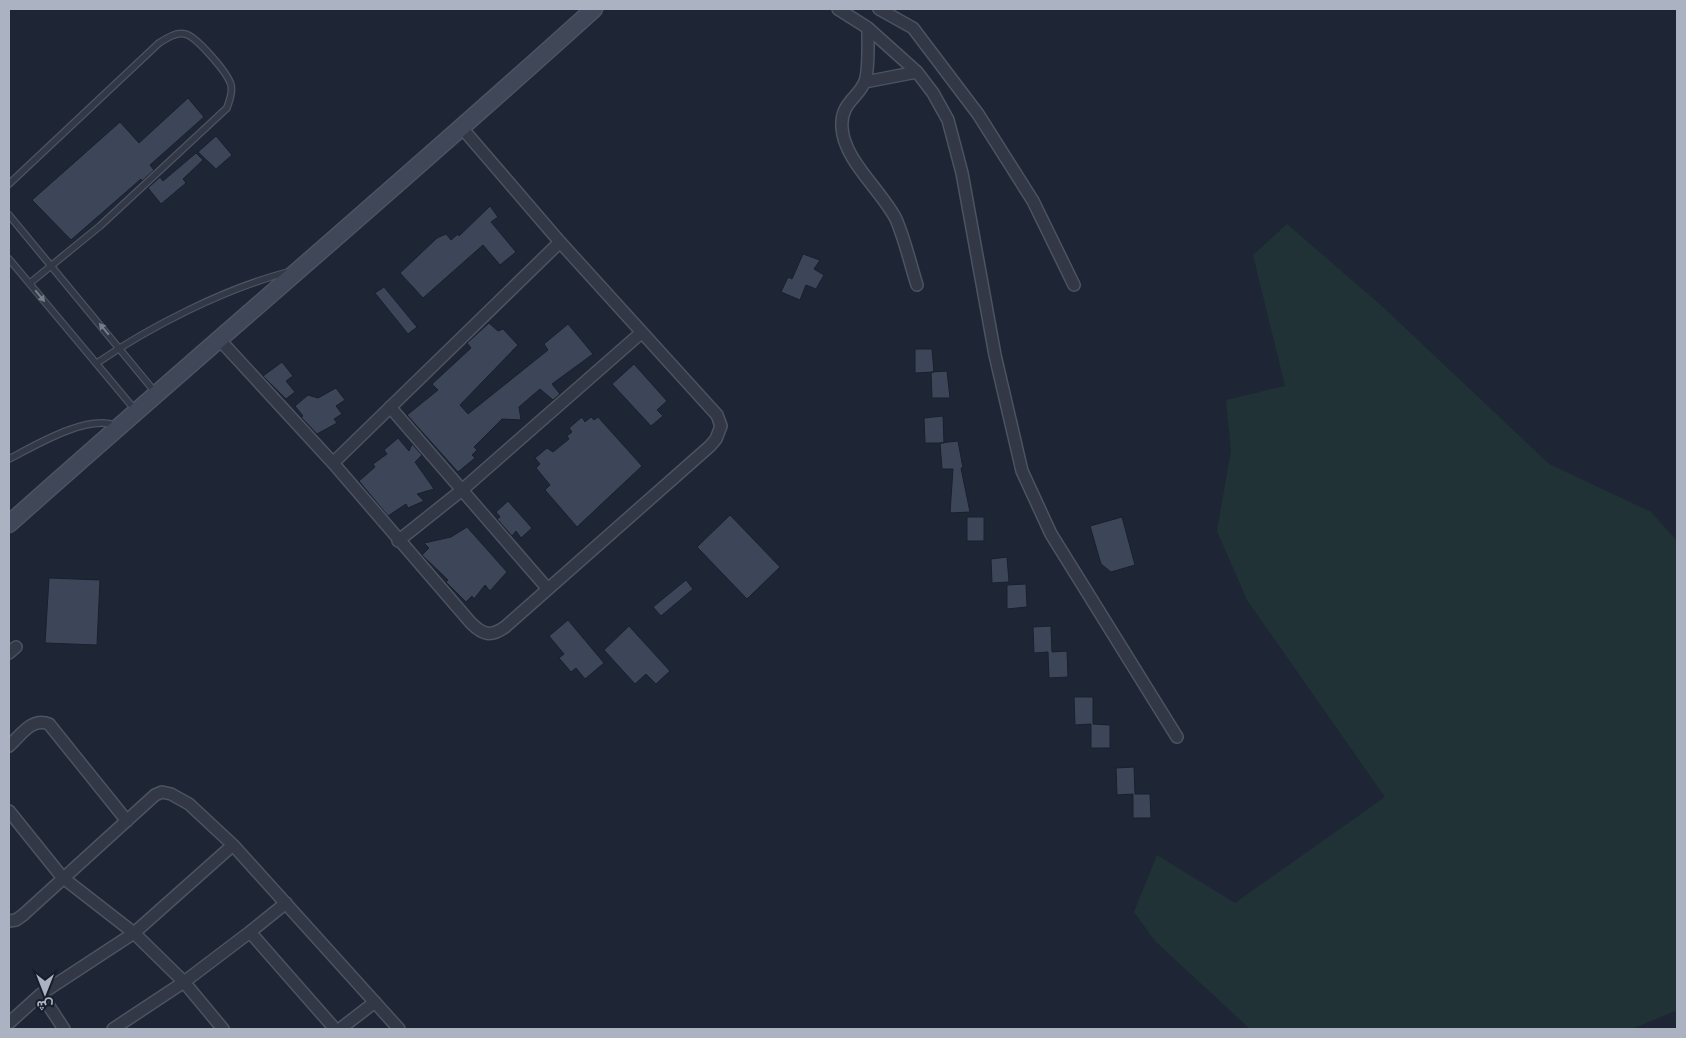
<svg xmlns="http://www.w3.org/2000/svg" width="1686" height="1038" font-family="Ubuntu,Vazirmatn,sans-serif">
<rect width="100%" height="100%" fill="#1e2635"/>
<!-- green -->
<path fill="#203236" d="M1287,224L1384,308L1549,464L1651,512L1677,541V1010L1632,1029H1250L1155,941L1134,912L1157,855L1235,903L1385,797L1247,600L1217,531L1231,451L1226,400L1285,386L1253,255Z"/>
<!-- building -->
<path fill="#3c4658" stroke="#19202c" d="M188,98L204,117L150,165L154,170L142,181L141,179L71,240L32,200L120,122L139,143Z
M216,136L232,155L216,169L198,152Z
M196,153L203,160L183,179L186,183L161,204L148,188L160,177L163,181Z
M490,206L498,217L491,222L516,252L500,265L483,245L423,298L400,273L437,238L446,234L451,240L458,234L459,236Z
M803,254L820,260L814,269L824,275L816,289L806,285L800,300L781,292L788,277L792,279Z
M384,287L417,327L408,334L375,293Z
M489,323L498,331L503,329L518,345L460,405L468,414L548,350L544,344L568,324L593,354L552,384L560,394L553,400L540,389L519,407L521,420L502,419L474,447L477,450L472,455L475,458L458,472L407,415L438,390L432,384L471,348L467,343Z
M915,349H932L934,372L915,373Z
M282,362L293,376L286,381L295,392L286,399L263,376Z
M634,364L667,401L657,410L663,416L651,426L612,384Z
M947,371L950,398H932L931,372Z
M336,388L345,400L336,406L342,414L334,419L337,423L317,434L301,417L303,416L295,406L308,395L318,398Z
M943,416L944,443H925L924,418Z
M582,417L585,422L591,417L594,420L598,417L642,466L577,527L545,490L550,485L536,468L540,464L535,458L547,448L553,452L569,439L567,436L572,432L569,428Z
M398,438L409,451L412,444L422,455L415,462L434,489L417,494L424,501L408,508L406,504L388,516L359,481L375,467L373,464L387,454L384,450Z
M958,441L963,468H961L970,512L950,513L953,469H942L940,443Z
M508,501L532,528L521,538L516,531L512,536L497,519L500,517L496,512Z
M730,515L780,567L747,599L697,547Z
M967,517H984V541H967Z
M1122,517L1135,565L1111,572L1101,564L1090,526Z
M467,527L507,572L490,591L485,585L474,599L472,596L466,602L446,582L448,580L422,555L429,548L424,543L451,537Z
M1007,557L1009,582L992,583L991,559Z
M49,578L100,580L97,645L45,643Z
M686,580L693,589L661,616L653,607Z
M1026,584L1027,607L1007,609V585Z
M568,620L604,663L585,679L576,668L571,672L559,658L564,654L549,636Z
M629,626L670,671L656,684L646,674L635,684L604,650Z
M1051,626L1052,652L1067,651L1068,677L1049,678L1048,652L1034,653L1033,627Z
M1074,697H1093V724L1110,725V748H1091V724L1075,725Z
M1134,767L1135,794H1150L1151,818H1133V794L1117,795L1116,768Z"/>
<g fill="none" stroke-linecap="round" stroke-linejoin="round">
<!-- lane casing -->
<g stroke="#4c5361" stroke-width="8">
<path id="lane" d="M9,184L159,43C167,38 176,32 185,34C196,36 228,73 231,85C233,93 229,101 227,108L100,226L30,283
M9,215L155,392
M9,259L136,411
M97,363C151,326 224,289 288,272
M9,459C34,446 89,413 116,426"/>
</g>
<!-- street casing -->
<g stroke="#4c5361" stroke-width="14">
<path id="street" d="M838,9L868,28L917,72L933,93L948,120L962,173L995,355L1022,471L1051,534L1177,737
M879,9L913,28L978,114L1033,201L1074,285
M868,28C868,40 869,71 865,81C859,98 840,102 842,128C844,160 881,190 896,219C905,240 910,263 917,285
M865,82L917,72
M219,339L333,463L471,623C483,635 491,637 505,627L710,446L716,439L721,426L717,415L560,242L462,128
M390,407L547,588
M333,463L560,242
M398,541L462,490L641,333
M9,653L16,647
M9,746C21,735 32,717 49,724L127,821
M9,811L62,877L134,933L184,982L223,1029
M9,921L16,920L23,915L155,795L162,792L171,794L189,804L233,845L399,1029
M250,932L286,903
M41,994L64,1029
M9,1023L41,994L134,933L233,845
M113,1029L184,982L250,932L335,1029
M340,1029L375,1002"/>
</g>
<!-- secondary casing -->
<g stroke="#4c5361" stroke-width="19">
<path id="secondary" d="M9,524C203,351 402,183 594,9"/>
</g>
<!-- lane -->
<use href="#lane" stroke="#323845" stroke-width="5.5"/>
<!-- street -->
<use href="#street" stroke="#323845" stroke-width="11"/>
<!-- secondary -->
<use href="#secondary" stroke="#404758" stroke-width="16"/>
</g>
<!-- one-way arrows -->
<defs><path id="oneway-solid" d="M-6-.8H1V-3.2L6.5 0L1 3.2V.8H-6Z" transform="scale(1.25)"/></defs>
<g fill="#757c8a">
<use href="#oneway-solid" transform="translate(40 296) rotate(50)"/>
<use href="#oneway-solid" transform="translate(104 329) rotate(-130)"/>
</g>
<!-- border -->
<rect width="1686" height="1038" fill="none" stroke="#abb3c3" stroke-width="20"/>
<!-- north arrow -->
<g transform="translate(45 993) rotate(180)" stroke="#171e2a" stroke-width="4" paint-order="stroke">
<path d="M0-4L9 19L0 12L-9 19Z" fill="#abb3c3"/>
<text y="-8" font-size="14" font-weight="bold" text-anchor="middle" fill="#abb3c3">ش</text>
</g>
</svg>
